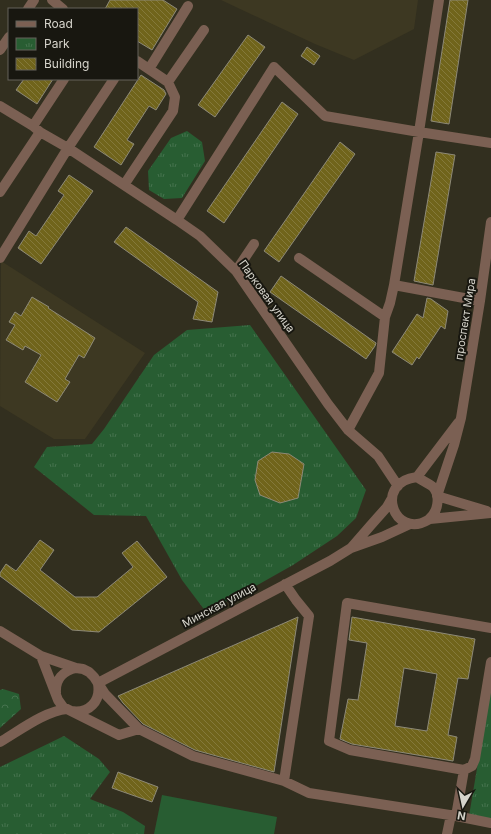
<svg xmlns="http://www.w3.org/2000/svg" width="491" height="834" font-family="Inter,sans-serif">
<defs>
<pattern id="forest-crowns" width="20" height="18" patternUnits="userSpaceOnUse"><rect width="20" height="18" fill="#285d32"/><path d="M2 6a3 3 0 1 1 6 0M12 15a3 3 0 1 1 6 0" fill="none" stroke="#46734e"/></pattern>
<pattern id="park-tufts" width="24" height="20" patternUnits="userSpaceOnUse"><rect width="24" height="20" fill="#285d32"/><path d="M3 7l-1-3M5 7V3M7 7l1-3M15 17l-1-3M17 17v-4M19 17l1-3" fill="none" stroke="#46734e"/></pattern>
<pattern id="building-back-hatch" width="6" height="6" patternUnits="userSpaceOnUse"><rect width="6" height="6" fill="#70641b"/><path d="M-1 5l2 2M0 0l6 6M5-1l2 2" fill="none" stroke="#84793b"/></pattern>
</defs>
<rect width="100%" height="100%" fill="#322f1f"/>
<!-- built -->
<path fill="#3d3822" d="M221,0H418L414,29L354,60L315,44Z
M1,261L145,353L85,439H54L0,406Z"/>
<!-- forest -->
<path fill="url(#forest-crowns)" d="M3,689L19,694L21,709L0,728V690Z"/>
<!-- park -->
<path fill="url(#park-tufts)" d="M187,131L202,142L205,161L182,198L164,199L149,190L148,171L171,138Z
M250,325L366,490L356,518L337,536L293,565L254,587L206,612L182,580L146,516L94,515L34,467L47,447L92,444L104,429L154,355L187,330Z
M491,685V820L469,816Z
M64,736L99,759L110,772L90,799L123,812L145,826L144,834H0V767Z"/>
<!-- garden -->
<path fill="#285d32" d="M162,795L277,817L274,834H154Z"/>
<!-- building -->
<path fill="url(#building-back-hatch)" stroke="#8d8977" fill-rule="evenodd" d="M110,0H163L177,9L152,50L137,41V9H105Z
M450,0H468L449,124L431,121Z
M248,35L265,47L215,117L198,105Z
M307,47L320,56L314,65L301,56Z
M141,75L164,90L166,94L156,110L149,106L127,140L134,144L121,165L94,147Z
M24,79H53L37,104L16,90Z
M282,102L298,114L224,223L207,211Z
M340,142L355,154L279,262L264,251Z
M436,152L455,155L433,285L414,281Z
M69,175L93,191L41,264L18,248L29,231L36,236L64,195L58,191Z
M126,227L218,292L212,322L193,319L198,302L114,242Z
M281,276L376,343L375,346L366,359L270,292Z
M32,297L49,307L48,308L95,338L84,358L79,355L65,379L70,382L57,402L25,382L41,355L25,346L23,350L6,340L15,325L9,322L15,312L21,316Z
M427,298L431,299L448,311L445,329L441,326L419,359L417,357L412,365L392,352L417,314L423,318Z
M272,452L289,454L304,464L298,498L280,503L260,495L255,480L258,461Z
M40,540L54,550L40,570L75,597H97L133,567L122,553L137,541L167,577L99,632L72,630L0,576V573L6,564L16,571Z
M298,617L274,772L195,750L143,724L123,703L118,696Z
M352,617L475,639L468,679L458,678L448,735L457,737L453,761L352,744L340,739L348,699L358,700L367,643L349,640ZM404,668L437,674L427,731L395,726Z
M118,772L158,787L152,802L112,788Z"/>
<g fill="none" stroke-linecap="round" stroke-linejoin="round">
<!-- minor -->
<path stroke="#7b6053" stroke-width="10" d="M52,0L63,9
M28,9L34,0
M0,50L9,37
M137,61L168,82
M149,69L188,6
M0,106L33,126L40,132L68,148L177,220L200,236L236,271L328,404L348,430L378,456L398,486
M33,126L64,79
M124,185L173,111L175,97L168,82L204,30
M0,192L40,132
M177,220L274,67L325,116L419,132L491,143
M0,258L68,148L114,79
M299,258L385,317
M236,271L254,244
M394,285L480,301
M348,430L379,373L385,317L390,303L394,285L419,132L439,0
M417,477C421,480 430,484 433,487C441,496 438,513 428,520C394,540 373,482 417,477Z
M417,477L458,423
M437,496L454,445L461,418L480,301L491,222
M437,496L487,511
M430,519L491,513
M351,548L371,525L387,507L391,500
M0,631L41,656L76,668L83,669L89,672L94,677L105,694L139,729L193,756L284,781L309,793L456,816L491,823
M41,656L58,700L63,707L119,735L139,729
M98,683L330,561L351,548L382,537L410,524
M56,693C55,680 63,671 76,668
M71,711C89,714 101,701 98,684
M0,742C19,731 45,711 67,709
M464,770L472,766L475,759L491,662
M284,781L309,616L296,600L285,584
M456,816L464,770L350,750L329,741L347,603L491,628
M447,834L451,815"/>
</g>
<g text-anchor="middle" stroke-width="4" stroke-linejoin="round" paint-order="stroke">
<!-- street labels -->
<g font-size="11" fill="#d6d4cb" stroke="#181710">
<text transform="translate(267 296) rotate(54)" y="4">Парковая улица</text>
<text transform="translate(465 319) rotate(-81)" y="4">проспект Мира</text>
<text transform="translate(219 605) rotate(-28)" y="4">Минская улица</text>
</g>
</g>
<!-- legend -->
<rect x="8" y="8" width="130" height="72" fill="#181710" stroke="#64635b"/>
<rect x="16" y="21" width="20" height="6" fill="#7b6053" stroke="#64635b"/>
<text x="44" y="28" font-size="12" fill="#d6d4cb">Road</text>
<rect x="16" y="38" width="20" height="12" fill="url(#park-tufts)" stroke="#64635b"/>
<text x="44" y="48" font-size="12" fill="#d6d4cb">Park</text>
<rect x="16" y="58" width="20" height="12" fill="url(#building-back-hatch)" stroke="#64635b"/>
<text x="44" y="68" font-size="12" fill="#d6d4cb">Building</text>
<!-- north arrow -->
<g transform="translate(463 806) rotate(189)" stroke="#181710" stroke-width="3" paint-order="stroke">
<path d="M0-3L7 15L0 10L-7 15Z" fill="#d6d4cb"/>
<text y="-6" font-size="11" font-weight="bold" text-anchor="middle" fill="#d6d4cb">N</text>
</g>
</svg>
